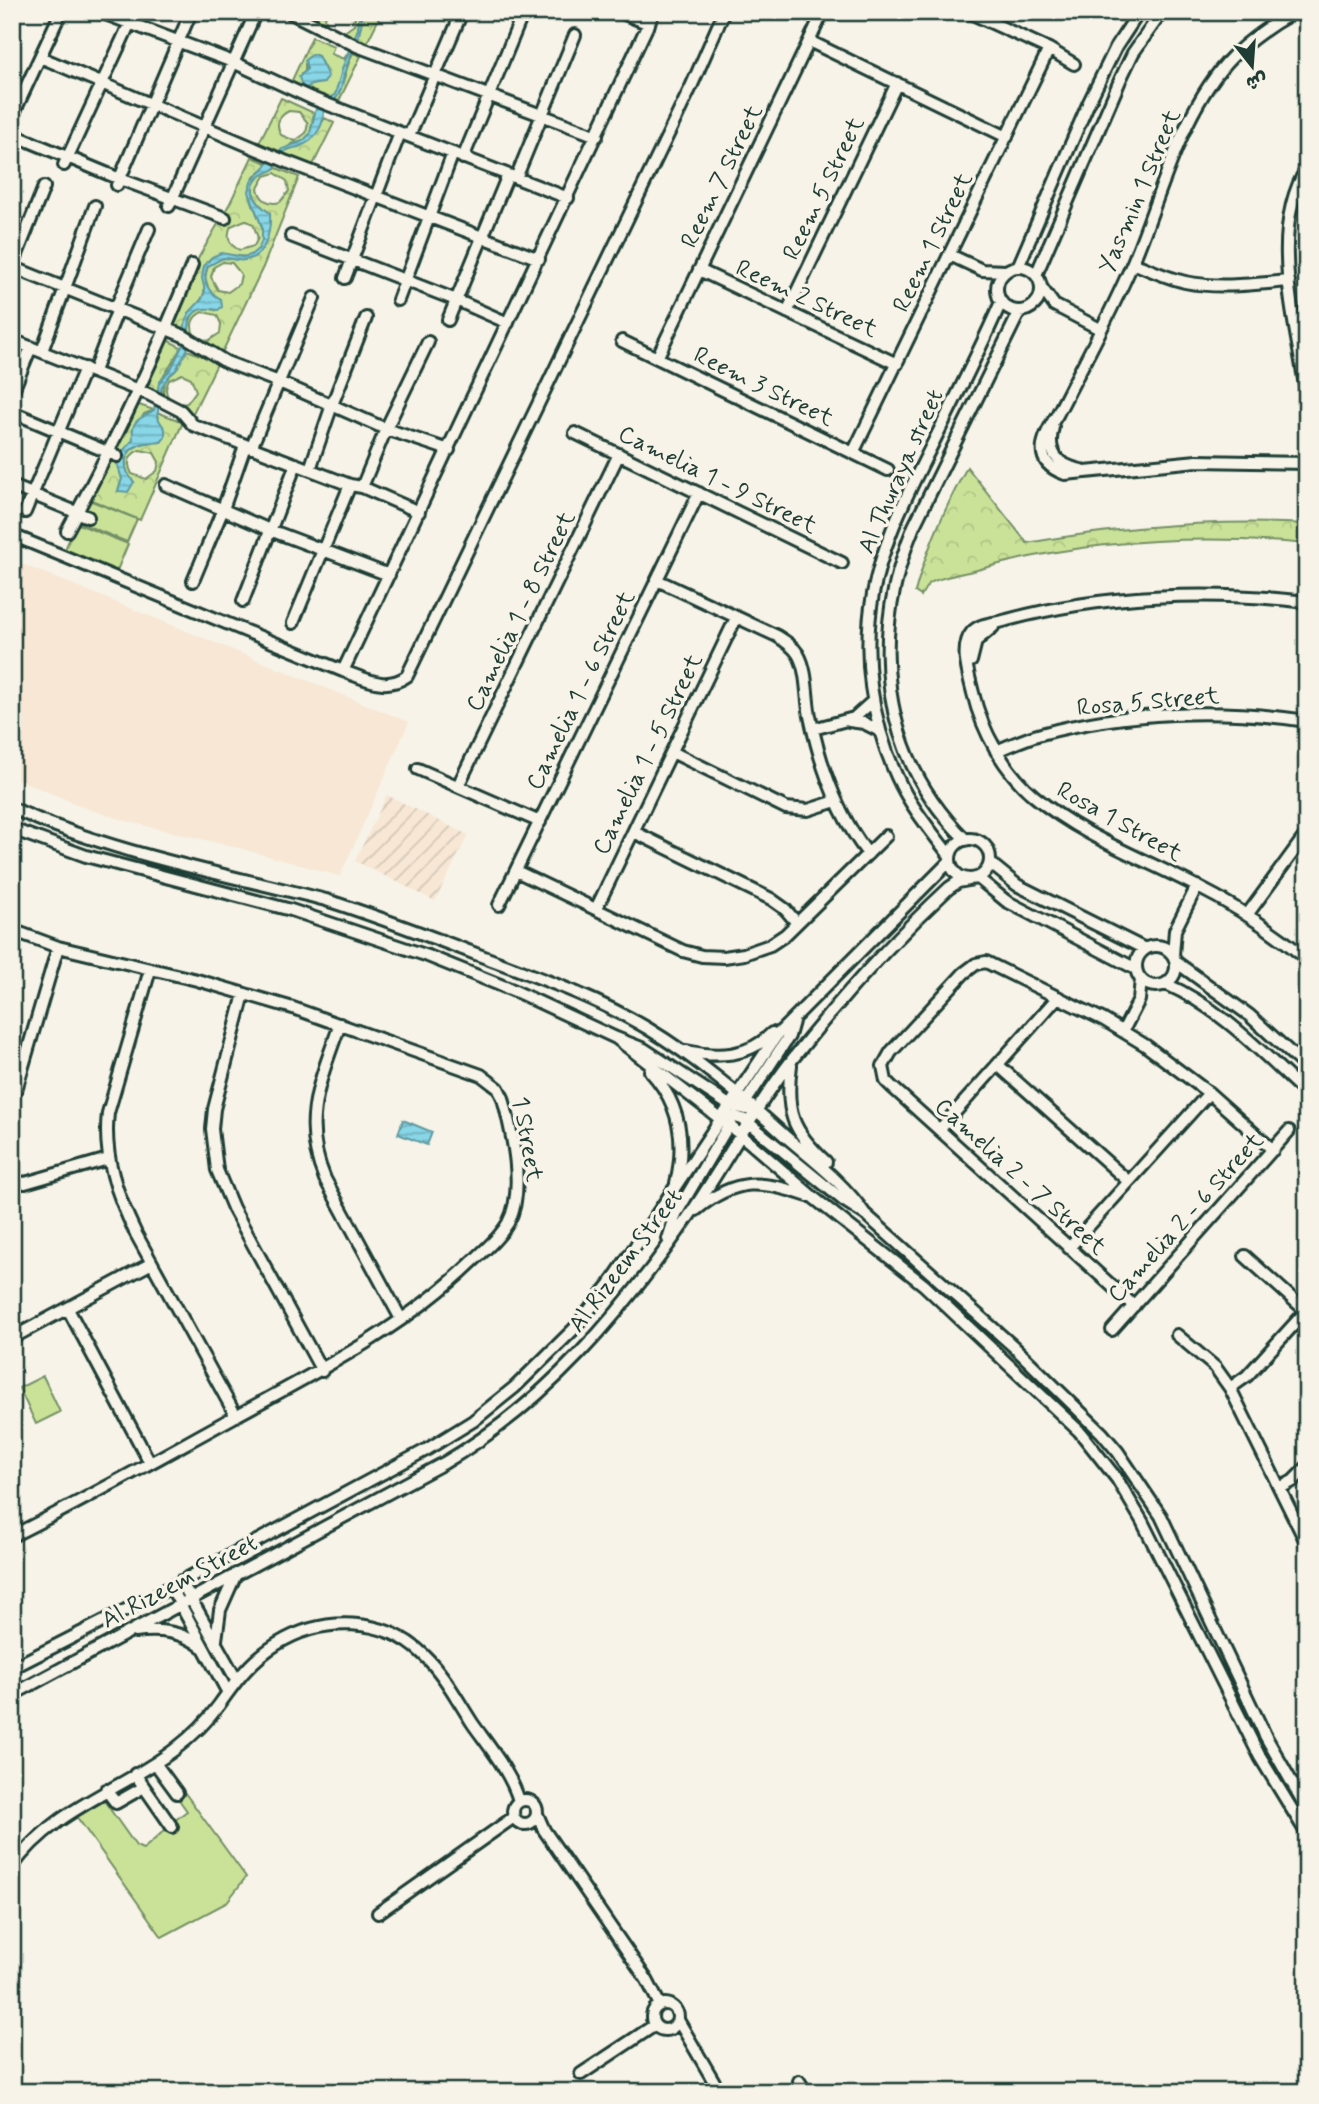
<svg xmlns="http://www.w3.org/2000/svg" width="1319" height="2104" viewBox="0 0 1319 2104" font-family="Mynerve,'Playpen Sans Arabic',sans-serif">
<defs>
<pattern id="industrial-furrows" width="10" height="10" patternUnits="userSpaceOnUse" patternTransform="scale(1.75)"><rect width="10" height="10" fill="#f7e7d4"/><path d="M-1 1l2-2M0 10L10 0M9 11l2-2" fill="none" stroke="#d3c7b7"/></pattern>
<pattern id="park-crowns" width="20" height="18" patternUnits="userSpaceOnUse" patternTransform="scale(1.75)"><rect width="20" height="18" fill="#cae298"/><path d="M2 6a3 3 0 1 1 6 0M12 15a3 3 0 1 1 6 0" fill="none" stroke="#adc384"/></pattern>
<pattern id="water-rules" width="6" height="5" patternUnits="userSpaceOnUse" patternTransform="scale(1.75)"><rect width="6" height="5" fill="#88d6e7"/><path d="M0 2.5h6" fill="none" stroke="#6fafbc"/></pattern>
</defs>
<rect width="100%" height="100%" fill="#f7f3e8"/>
<filter id="ink" filterUnits="userSpaceOnUse"><feTurbulence type="fractalNoise" baseFrequency=".0143" numOctaves="2"/><feDisplacementMap in="SourceGraphic" scale="14" xChannelSelector="R" yChannelSelector="G"/><feConvolveMatrix kernelMatrix="1 2 1 2 8 2 1 2 1" color-interpolation-filters="sRGB"/></filter>
<g filter="url(#ink)">
<!-- built -->
<path fill="#f7e7d4" d="M12 560 409 722 340 876 235 847 134 823 91 810 12 777Z"/>
<!-- industrial -->
<path fill="url(#industrial-furrows)" d="M387 795 468 835 435 901 355 861Z"/>
<!-- grass -->
<path fill="#cae298" stroke="#749066" stroke-width="2" d="M89 500 137 519 127 542 80 523Z
M76 523 128 544 116 573 64 552Z
M43 1376 60 1412 36 1424 19 1388Z
M177 1782 246 1877 226 1903 162 1937 72 1810 100 1795 136 1846 143 1849C159 1837 170 1823 187 1811L170 1787Z"/>
<!-- park -->
<path fill="url(#park-crowns)" stroke="#749066" stroke-width="2" fill-rule="evenodd" d="M320 12H327L325 18 329 28 343 33 354 25 355 12H360L358 29 352 44 312 29Z
M363 12H382L364 49 357 46Z
M312 37 334 46 331 54 344 59 349 51 335 95 317 104 287 91ZM313 55 318 56 326 72 315 84 310 85 301 73 305 72V64Z
M353 53 361 56 334 111 323 106C346 95 342 74 353 53Z
M281 98 314 113 310 134 303 141 292 144 271 159 254 153ZM289 111 299 112 308 123 306 133 295 141 281 135C275 125 278 116 289 111Z
M325 118 334 123 308 175 277 163 285 151 310 140Z
M252 157 269 164C263 170 257 172 253 179 240 200 272 223 260 247 249 268 226 246 211 258 198 269 206 280 204 293 202 303 193 307 188 315 184 323 184 332 184 342L168 334 199 257 230 203ZM245 220 253 224 258 238 254 246 240 250C229 246 226 236 231 226Z
M274 167 299 177 263 267 220 357 188 344C188 326 189 300 215 310L205 277 208 266 223 257C229 258 234 260 239 259 268 256 267 237 270 213 258 205 244 189 260 176 265 173 270 171 274 167ZM275 173 287 181 289 191 280 202C269 205 260 200 258 188L265 176ZM223 262 232 263 241 274 239 284 228 292 218 290 211 277 214 267ZM203 312 217 315 221 324 220 333 208 341 195 336C189 326 192 316 203 312Z
M167 340 181 347C174 364 160 376 157 393H141Z
M187 350 218 362 191 417 161 404 165 380 176 370ZM182 374 191 378 196 391 187 403C171 406 161 394 169 380Z
M136 404 154 410 144 414 133 435V440L123 452 112 450Z
M157 412 183 422 140 520 89 499 108 459 117 463 122 479 118 491 134 482C123 471 121 452 139 445 146 442 154 443 161 442L165 437C163 428 157 420 157 412ZM140 450 154 453 159 462 157 471 146 479 132 474C126 463 129 454 140 450Z
M967 467 1027 543C1119 527 1213 519 1307 524V544C1195 534 1085 539 977 570 965 573 940 577 930 583 927 585 923 592 921 596L915 592C927 547 945 508 967 467Z"/>
<!-- water -->
<path fill="url(#water-rules)" stroke="#5e999f" stroke-width="2" d="M360 12H363C361 38 352 48 345 71 342 80 343 90 337 97 334 102 328 104 323 106 326 122 317 139 301 146 296 148 290 148 285 151 279 156 278 165 273 170 268 173 263 173 258 178 245 191 258 205 270 213 271 231 266 257 245 260 237 262 231 258 223 258L208 266C201 281 208 292 221 299L222 307 218 310C205 308 198 307 190 318L187 350 176 370 170 375 162 386 157 417 165 429V437L161 442C154 443 146 442 139 445 121 452 123 471 134 482L128 492 118 491 122 479 117 463 108 459 112 450 123 451 133 440C131 418 138 421 154 410L159 383 172 367 184 342 185 324 189 313 202 299 205 291 202 278 204 266 212 257 221 253 243 257 251 255 259 248 262 240V227L249 192 251 182 280 150 303 141 310 134 317 104 335 95 343 66 358 29Z
M313 54 318 56 328 76 324 83 310 85 307 88 302 86 299 77 307 69 305 60Z
M403 1120 432 1132 427 1145 398 1134Z"/>
<g fill="none" stroke-linecap="round" stroke-linejoin="round">
<!-- minor casing -->
<g stroke="#1f3d34" stroke-width="16">
<path id="minor" d="M100 12 233 62 311 98 568 198
M289 12 357 46 597 136
M620 12 649 24
M968 12 1049 49 1074 64
M1294 12C1272 24 1251 39 1233 56 1182 107 1161 196 1133 262 1111 314 1083 364 1057 415 1042 438 1031 462 1065 474L1197 461 1307 463
M809 41 1007 137
M40 57 287 162 539 259
M12 117 61 12
M12 134 120 179 225 218
M409 136 462 12
M463 158 523 13
M64 165 135 12
M1307 168C1266 234 1299 330 1307 401
M516 178 575 35
M117 185 191 12
M169 206 256 12
M291 236 456 300 508 323
M950 255 982 270 1006 271
M1133 263C1150 270 1167 278 1185 282 1219 289 1255 284 1289 281
M12 267 184 336 226 362 279 382 386 429 449 450
M12 267 44 187
M1018 267 1089 102 1116 47 1139 12
M997 289a22 22 0 1 1 44 0a22 22 0 1 1-44 0Z
M699 270 897 364
M1036 275 1121 78 1133 53 1162 12
M345 278 400 133
M1041 287 1054 305 1100 329
M398 300 453 153
M116 308 149 229
M787 312 897 83
M448 320 508 175
M12 340 148 394 181 411 193 425 350 485 362 487 419 512
M622 341 888 470
M42 351 95 206
M657 358 823 12
M94 371 118 309
M12 393 31 347
M12 412 117 456
M1053 427C1046 452 1057 465 1081 470
M575 433 842 563
M251 448 314 298
M853 453 1049 49
M310 469 332 405 366 318
M166 485 270 530 389 575
M12 486 88 517
M362 487 386 429 428 342
M25 512 85 368
M67 531C114 444 156 356 192 265
M12 535 343 671C366 679 386 691 407 676L691 87 724 12
M657 580 777 636C785 641 793 646 798 654 808 671 806 697 810 716 820 765 837 814 868 854
M193 581 223 509 245 446
M243 601 296 464
M1307 602C1208 590 1103 594 1007 620 995 624 982 622 972 632 959 647 969 676 973 693 982 731 1004 771 1034 796 1081 836 1142 858 1196 886 1236 906 1273 931 1307 959
M293 623 350 485
M971 661 976 641 993 627
M343 671 654 12
M849 721 864 723 880 731
M813 729 854 718 873 701
M996 751C1011 745 1026 738 1041 734 1126 711 1220 708 1307 721
M672 752 786 808 808 810 836 801
M418 769 540 822
M458 786 619 454
M12 808C111 853 221 873 326 900 377 916 426 935 476 954 534 976 593 996 647 1028 697 1058 742 1097 785 1136 813 1160 844 1183 865 1214
M12 829 86 856 291 910 428 956 515 991 616 1038 644 1049 729 1105 756 1111
M634 832 771 899 785 909 797 923
M950 859a20 20 0 1 1 40 0a20 20 0 1 1-40 0Z
M966 840C879 755 869 635 914 526L1020 311
M950 856C931 831 910 806 897 777 871 720 862 655 873 594 881 549 902 505 922 465 949 411 977 357 1001 302
M990 863 1017 885 1145 949
M516 871 683 951 702 956 724 957 744 954 770 945 785 935 886 836
M978 878 1006 901 1136 969
M499 905 699 493
M596 909 736 618
M1247 915 1307 833
M12 930 58 947 197 980 293 1008 481 1075 498 1088 503 1098C512 1133 526 1190 508 1223 499 1238 485 1250 472 1262 403 1329 316 1372 232 1418 159 1458 87 1499 12 1536
M1136 966a20 20 0 1 1 40 0a20 20 0 1 1-40 0Z
M1173 955 1175 930 1197 886
M1176 962 1249 1015 1307 1068
M150 970 108 1113C103 1157 117 1195 136 1234L236 1416
M1166 984C1221 1008 1263 1054 1307 1094
M244 994 214 1109 212 1129 217 1170 233 1208 322 1371
M340 1024C321 1079 300 1121 325 1179L401 1319
M1123 1031 1139 1000 1141 979
M616 1038 741 1135 814 1198 924 1285 1079 1431 1117 1479 1142 1521 1260 1757 1307 1834
M686 1051C718 1058 749 1057 772 1033
M791 1065C785 1112 792 1131 826 1162
M998 1065 1128 1181
M650 1071C680 1103 686 1142 676 1183
M12 1095 16 1090 58 947
M743 1106 789 1036 794 1018
M720 1119 733 1116 745 1120 843 1200 865 1214 1013 1346 1102 1433 1118 1452 1161 1516 1266 1737 1307 1809
M940 1129 1058 997
M12 1181 25 1183 108 1159
M696 1210C736 1177 762 1180 808 1196
M668 1239 676 1214 731 1121
M1069 1248 1209 1093
M1245 1256 1306 1311
M1134 1306 892 1087 886 1081 883 1066 891 1052 964 973 976 964 986 962 1104 1020 1145 1045 1209 1093 1273 1150
M68 1309 150 1463
M1112 1330 1289 1131
M1177 1335 1215 1367 1230 1388 1307 1544
M12 1338 152 1263
M1230 1388 1247 1376 1307 1310
M1280 1488 1293 1481 1307 1467
M181 1581 236 1679
M171 1587 227 1691
M135 1632C160 1629 182 1631 202 1647
M216 1640 220 1610 236 1574
M12 1668 171 1587 426 1450 473 1421 515 1387 574 1329 610 1284 777 1035 950 861
M12 1695 444 1463C546 1403 622 1313 689 1216 724 1165 753 1110 791 1061 839 1000 892 941 949 888L958 882 969 880
M155 1763 177 1793
M135 1774 172 1827
M106 1790 116 1803 144 1787
M513 1812a12 12 0 1 1 24 0a12 12 0 1 1-24 0Z
M537 1814 544 1830 647 1980 660 2005
M12 1867C53 1809 120 1791 174 1750 191 1737 207 1722 219 1705 236 1681 251 1660 277 1644 322 1616 384 1616 424 1655 444 1674 458 1701 473 1724 490 1748 511 1773 519 1801
M378 1913 514 1817
M652 2017a13 13 0 1 1 26 0a13 13 0 1 1-26 0Z
M678 2020 720 2092
M581 2074 655 2025
M799 2081 806 2092"/>
</g>
<!-- minor -->
<use href="#minor" stroke="#f7f3e8" stroke-width="10"/>
</g>
</g>
<g text-anchor="middle" stroke-width="7" stroke-linejoin="round" paint-order="stroke">
<!-- street labels -->
<g font-size="24" fill="#1f3d34" stroke="#f7f3e8">
<text transform="translate(721 176) rotate(-64)" y="8">Reem 7 Street</text>
<text transform="translate(823 188) rotate(-64)" y="8">Reem 5 Street</text>
<text transform="translate(1139 191) rotate(-67)" y="8">Yasmin 1 Street</text>
<text transform="translate(932 242) rotate(-64)" y="8">Reem 1 Street</text>
<text transform="translate(807 298) rotate(25)" y="8">Reem 2 Street</text>
<text transform="translate(764 386) rotate(26)" y="8">Reem 3 Street</text>
<text transform="translate(900 471) rotate(-66)" y="8">Al Thuraya street</text>
<text transform="translate(718 479) rotate(26)" y="8">Camelia 1 - 9 Street</text>
<text transform="translate(520 611) rotate(-64)" y="8">Camelia 1 - 8 Street</text>
<text transform="translate(580 690) rotate(-64)" y="8">Camelia 1 - 6 Street</text>
<text transform="translate(1148 701) rotate(-5)" y="8">Rosa 5 Street</text>
<text transform="translate(647 754) rotate(-64)" y="8">Camelia 1 - 5 Street</text>
<text transform="translate(1120 821) rotate(29)" y="8">Rosa 1 Street</text>
<text transform="translate(528 1139) rotate(80)" y="8">1 Street</text>
<text transform="translate(1021 1176) rotate(42)" y="8">Camelia 2 - 7 Street</text>
<text transform="translate(1185 1217) rotate(-48)" y="8">Camelia 2 - 6 Street</text>
<text transform="translate(625 1260) rotate(-53)" y="8">Al Rizeem Street</text>
<text transform="translate(179 1581) rotate(-28)" y="8">Al Rizeem Street</text>
</g>
</g>
<!-- margin -->
<rect width="1319" height="2104" fill="none" stroke="#f7f3e8" stroke-width="42"/>
<rect x="21" y="21" width="1277" height="2062" fill="none" stroke="#1f3d34" stroke-width="2.5" filter="url(#ink)"/>
<!-- north arrow -->
<g transform="translate(1252 66) rotate(163)" stroke="#f7f3e8" stroke-width="5" paint-order="stroke">
<path d="M0-5L12 26L0 18L-12 26Z" fill="#1f3d34"/>
<text y="-10" font-size="19" font-weight="bold" text-anchor="middle" fill="#1f3d34">ش</text>
</g>
</svg>
